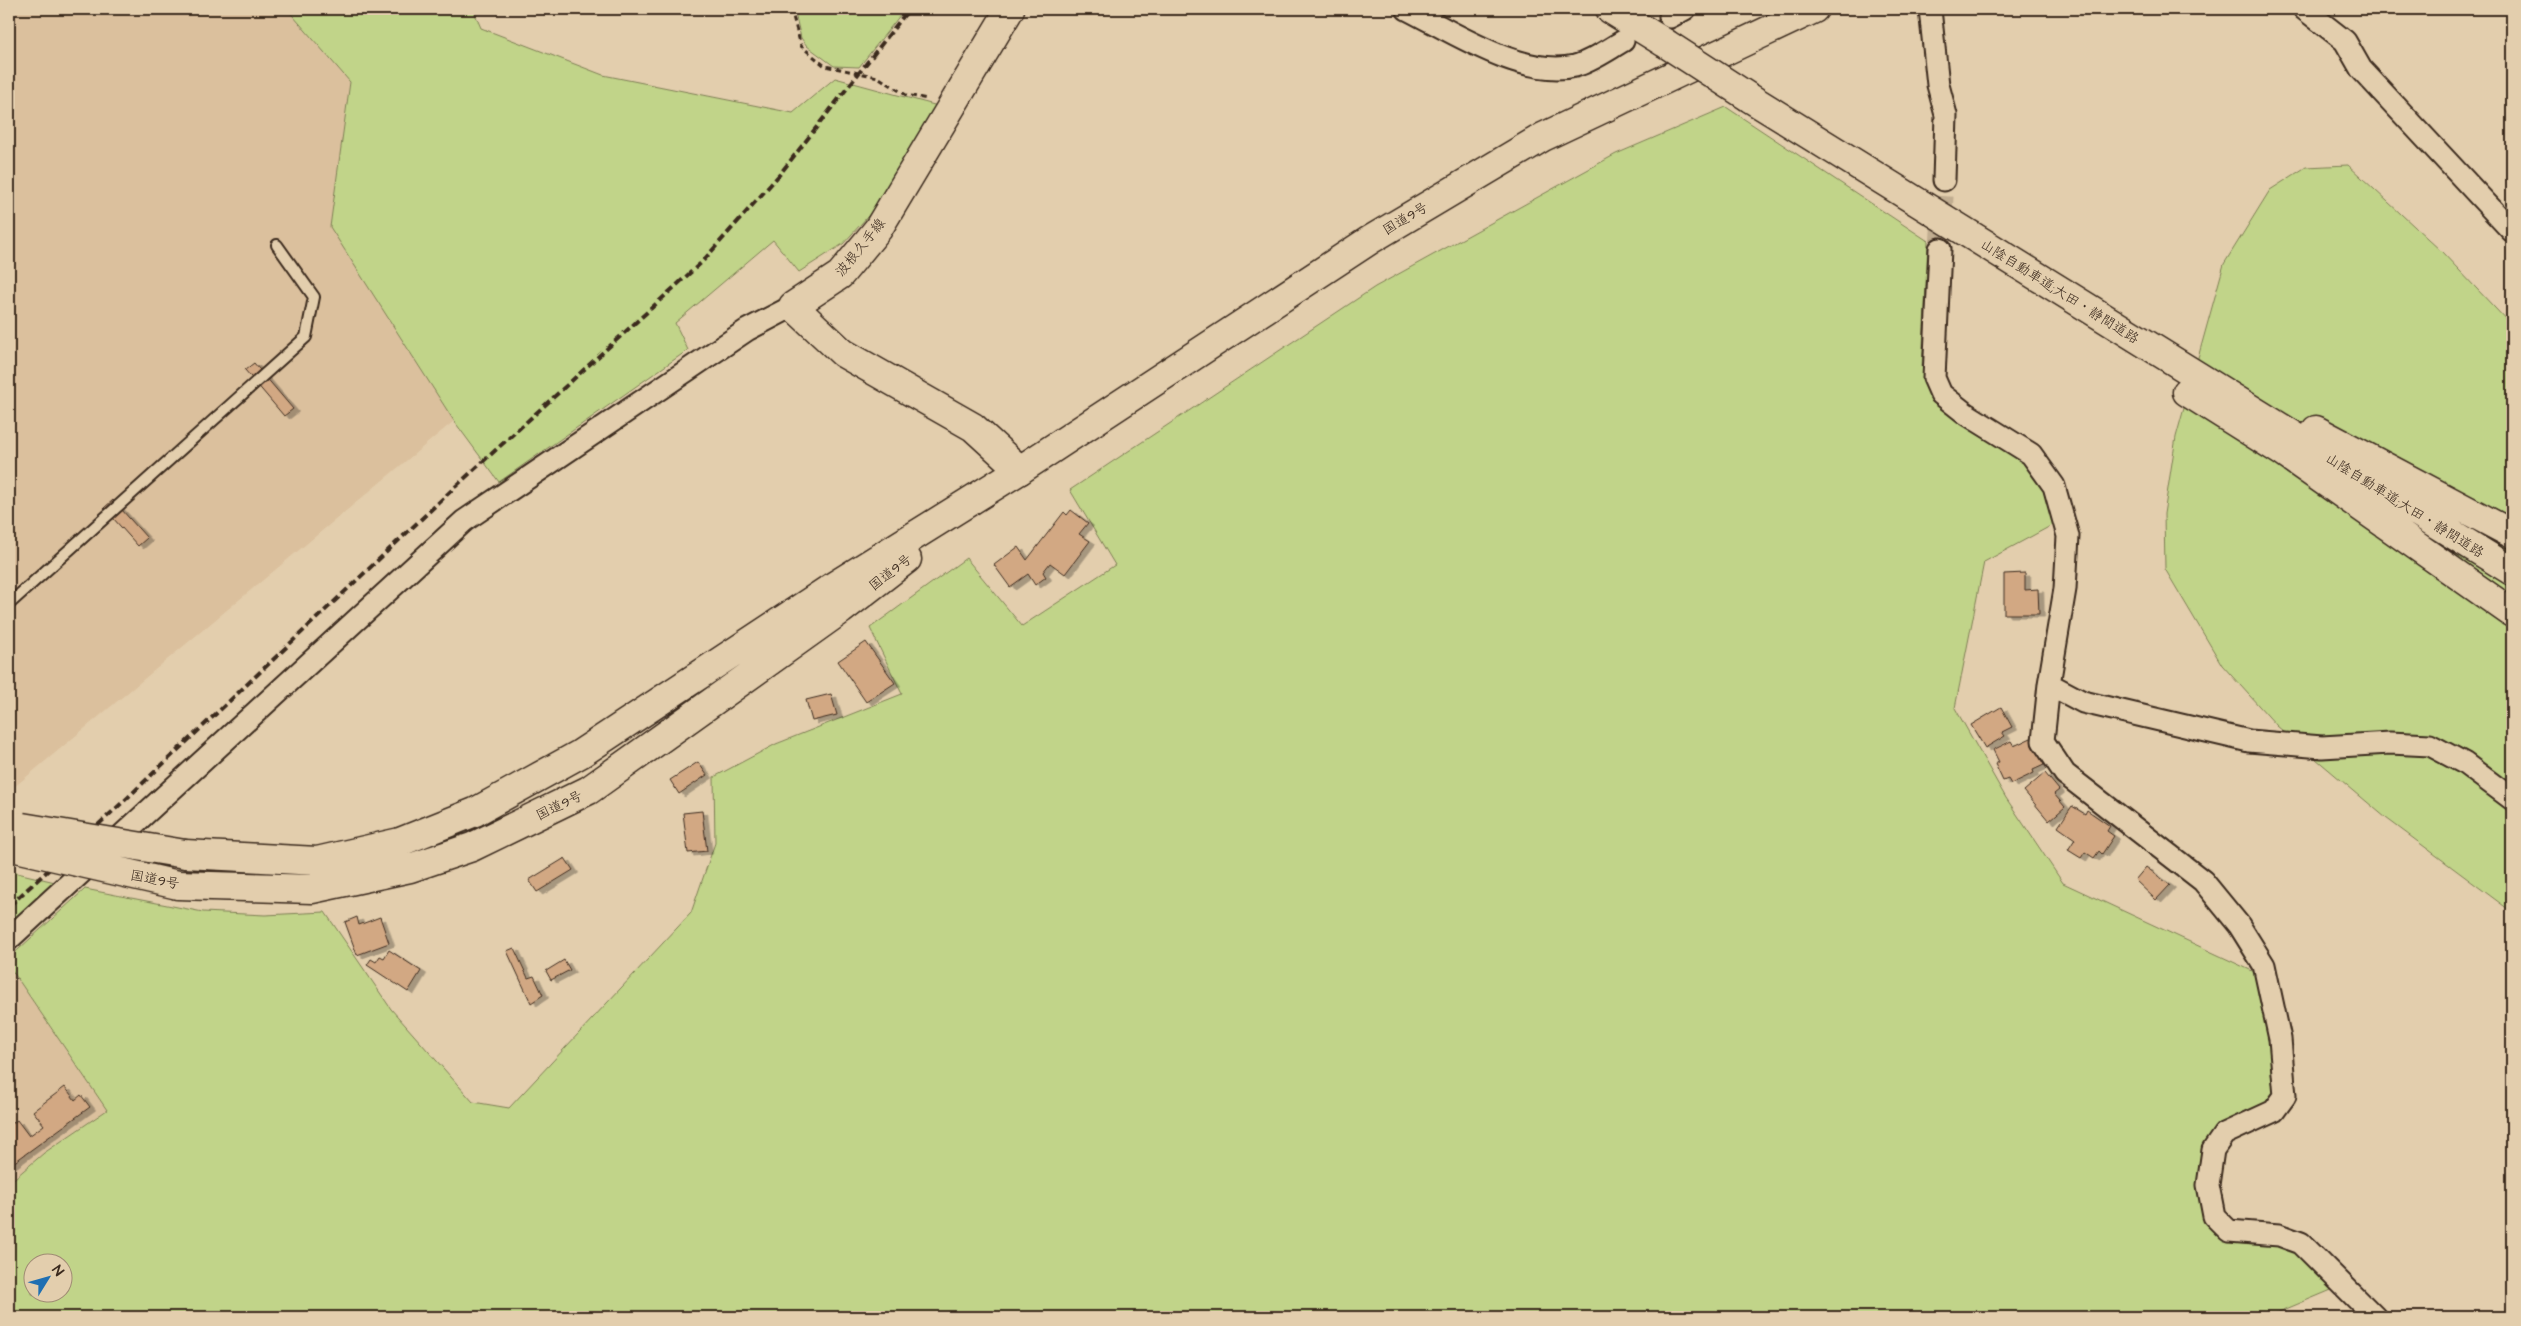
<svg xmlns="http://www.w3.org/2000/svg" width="2521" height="1326" viewBox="0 0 2521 1326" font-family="'Architects Daughter','Klee One',sans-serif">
<defs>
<filter id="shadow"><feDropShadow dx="5.5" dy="3" stdDeviation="0" flood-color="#0004"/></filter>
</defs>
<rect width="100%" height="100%" fill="#e3cead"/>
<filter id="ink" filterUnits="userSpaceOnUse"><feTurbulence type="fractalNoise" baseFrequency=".02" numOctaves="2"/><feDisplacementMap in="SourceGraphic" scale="10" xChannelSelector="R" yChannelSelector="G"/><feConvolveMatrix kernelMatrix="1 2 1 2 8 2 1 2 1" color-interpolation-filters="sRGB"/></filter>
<g filter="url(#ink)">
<!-- built -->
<path fill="#dbc09d" d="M9 9H287L350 82 330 227 454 421 13 788 9 787Z
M9 966 107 1110 44 1153 9 1183Z"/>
<!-- green -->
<path fill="#c1d489" stroke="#7e7f54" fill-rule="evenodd" d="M287 9H473L481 28 603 75 793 113 835 78 938 106 894 187 843 244 799 272 773 240 675 323 688 350 499 482 454 421 330 227 350 82Z
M794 9H905L859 67 834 66 807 46 801 38Z
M1726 107 1928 241 1922 367 1940 401 2044 476 2058 522 1984 562 1955 708 2006 798 2063 883 2261 975 2280 1094 2269 1107 2221 1127 2214 1222 2296 1246 2336 1288 2267 1317H9V1183L44 1153 107 1110 9 966V958L85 889 203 912 265 915 325 912 391 1009 473 1102 509 1108 691 913 715 843 714 777 776 744 902 694 870 628 966 558 1022 626 1115 565 1070 490 1375 287 1616 154ZM32 1264H62V1294H32Z
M2348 165 2441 251 2512 326V912L2386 818 2277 726 2222 665 2165 569 2164 514 2176 437 2224 264 2270 190 2306 167Z
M9 871 55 882 9 923Z"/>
<!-- building -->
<path fill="#d2a883" stroke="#3b2a1e" filter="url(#shadow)" d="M254 363 293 409 284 416 245 370Z
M113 500 147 538 138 546 104 508Z
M1071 510 1088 523 1079 534 1090 541 1065 574 1050 563 1043 572 1046 577 1035 585 1028 574 1010 587 994 565 1018 547 1027 560 1064 512 1067 515Z
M2025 573V590L2038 589 2039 614H2004V574Z
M866 642 895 683 866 702 838 661Z
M831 694 837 715 812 721 806 700Z
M2001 707 2012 727 2002 732 2005 736 1985 748 1971 725Z
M2031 738 2044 765 2033 770 2034 773 2011 784 2008 779 2003 781 1995 764 1999 762 1993 750 2011 741 2014 746Z
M698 762 707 775 679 794 670 780Z
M2045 773 2059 790 2054 794 2065 807 2049 821 2024 791Z
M2072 806 2085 814 2087 810 2110 826 2107 831 2114 836 2102 854 2099 851 2094 858 2085 852 2081 858 2068 850 2075 839 2058 827Z
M702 811 707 851 688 853 683 813Z
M565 858 573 870 537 892 529 880Z
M2146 867 2170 885 2156 900 2135 880Z
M357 917 359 925 380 917 389 943 357 955 345 922Z
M514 948 528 978 534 976 543 995 531 1003 507 951Z
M389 950 421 971 408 992 367 965 371 959 376 962 380 956 384 958Z
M564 960 570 970 551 980 546 971Z
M65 1087 75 1100 81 1095 90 1107 9 1166V1126L17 1120 29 1136 44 1125 33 1111Z"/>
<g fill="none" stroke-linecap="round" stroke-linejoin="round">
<!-- street-tunnel -->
<path stroke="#c1ad90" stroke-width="21" stroke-dasharray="21 11" stroke-linecap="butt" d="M1940 249 1944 180"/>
<!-- lane casing -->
<g stroke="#3b2a1e" stroke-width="14">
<path id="lane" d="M9 604 306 337 314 297 277 245"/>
</g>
<!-- street casing -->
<g stroke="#3b2a1e" stroke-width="25">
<path id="street" d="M1407 9C1453 32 1522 78 1575 66 1591 62 1609 49 1623 41
M1930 9 1938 85 1946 115 1944 180
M2304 9 2345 41 2361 69 2512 231
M1670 17 1685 9
M1940 249 1934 378 1941 394 1965 413 2031 454 2054 486 2068 536 2065 589 2049 684 2043 741 2065 774 2203 881 2239 925 2264 965 2280 1039 2285 1096 2274 1111 2224 1134 2213 1150 2208 1185 2214 1216 2229 1231 2279 1235 2301 1243 2375 1317
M2049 684 2083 702 2249 741 2322 747 2390 743 2430 745 2464 763 2512 799
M9 939 464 521 747 330 793 306"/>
</g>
<!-- secondary casing -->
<g stroke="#3b2a1e" stroke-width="31">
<path id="secondary" d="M1010 9 878 229 840 275 793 306 843 353 973 427 1020 470"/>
</g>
<!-- highway casing -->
<g stroke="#3b2a1e" stroke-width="31">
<path id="highway" d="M1610 9 1665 43
M1750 98 2512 571
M2187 392 2284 453 2512 613
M2316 430 2512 534
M185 854 317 861 400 842 475 812 580 754 834 586 1020 470 1370 240 1543 137 1814 9
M178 885 312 889 410 868 472 847 589 790 841 610 907 559"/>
</g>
<!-- path -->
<path stroke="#3b2a1e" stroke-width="3" stroke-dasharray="5 4" stroke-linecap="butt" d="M791 9 801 46 825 66 878 77 906 95 928 99"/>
<!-- lane -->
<use href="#lane" stroke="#e3cead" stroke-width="10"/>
<!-- street -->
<use href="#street" stroke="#e3cead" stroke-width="21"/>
<!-- secondary -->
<use href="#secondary" stroke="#e3cead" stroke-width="28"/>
<!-- highway -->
<use href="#highway" stroke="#e3cead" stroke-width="28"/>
<!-- rail -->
<path stroke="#3b2a1e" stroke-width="4" stroke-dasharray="8 4" stroke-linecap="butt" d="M9 906 123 802 454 488 702 262 780 174 909 9"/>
<!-- highway-bridge casing -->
<g stroke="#3b2a1e" stroke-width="31" stroke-linecap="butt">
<path id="highway-bridge" d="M1665 43 1750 98
M22 827 185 854
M12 847 178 885"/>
</g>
<!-- highway-bridge -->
<use href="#highway-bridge" stroke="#e3cead" stroke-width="28"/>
</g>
</g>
<g text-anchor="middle" stroke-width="4" stroke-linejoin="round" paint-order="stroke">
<!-- street labels -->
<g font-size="14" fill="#3b2a1e" stroke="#e3cead">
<text transform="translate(1405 218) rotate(-31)" y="5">国道9号</text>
<text transform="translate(860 247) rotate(-51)" y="5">波根久手線</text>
<text transform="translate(2060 291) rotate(32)" y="5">山陰自動車道;大田・静間道路</text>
<text transform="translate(2405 505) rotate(32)" y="5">山陰自動車道;大田・静間道路</text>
<text transform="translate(890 572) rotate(-38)" y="5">国道9号</text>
<text transform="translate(559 805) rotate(-26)" y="5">国道9号</text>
<text transform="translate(155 879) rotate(11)" y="5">国道9号</text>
</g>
</g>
<!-- margin -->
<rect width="2521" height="1326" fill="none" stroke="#e3cead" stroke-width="30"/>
<rect x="15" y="15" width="2491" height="1296" fill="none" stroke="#3b2a1e" stroke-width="2" filter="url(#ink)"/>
<!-- north arrow -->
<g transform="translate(48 1278) rotate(53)"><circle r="24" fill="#e3cead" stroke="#a08c74"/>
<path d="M0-4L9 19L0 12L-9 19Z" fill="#1f6fb2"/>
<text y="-8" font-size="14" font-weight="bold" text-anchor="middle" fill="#3b2a1e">N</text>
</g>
</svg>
